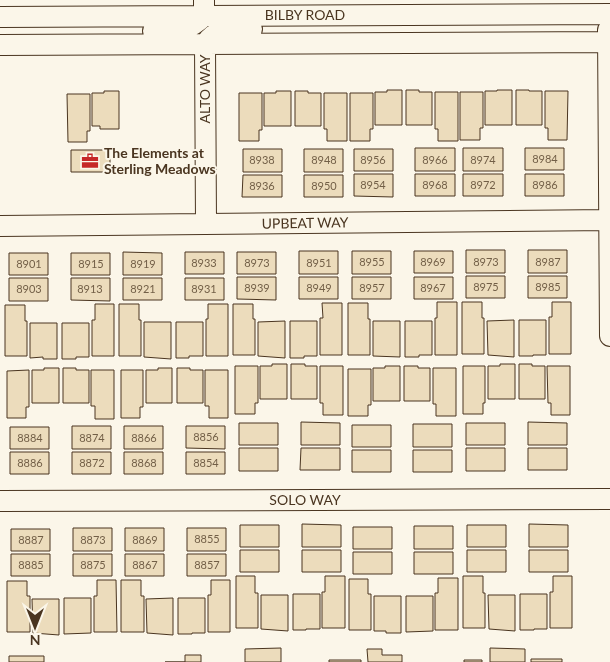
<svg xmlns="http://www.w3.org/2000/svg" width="610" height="662" viewBox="0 0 610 662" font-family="Lato,sans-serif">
<rect width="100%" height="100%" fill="#fbf6e9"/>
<!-- building -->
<path fill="#ecdcbc" stroke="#4a3520" d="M387 90H402V125H375V92H387Z
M406 90H419V92H432V125H406Z
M497 90H512V125H485V91H497Z
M516 90H529V91H542V125H516Z
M104 91H119V129H100V126H92V93H104Z
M276 91H291V126H264V93H276Z
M295 91H308V93H321V126H295Z
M545 91H568L567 140H548V128H545Z
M435 92H458V141H438V129H435Z
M460 92H483V128H480V140H460Z
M239 93H262V130H259V141H239Z
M324 93H347V141H327V129H324Z
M350 93H373V129H370V141H350Z
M67 94H90V131H87V142H68Z
M415 148H455V171H415Z
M463 148H503V171H463Z
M525 148H564V170H525Z
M243 149H282V172H243Z
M304 149H343V172H304Z
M354 149H393V171H354Z
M71 150H110V172H71Z
M354 174H393V197L354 196Z
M415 174H455V196H415Z
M463 174H503V196H463Z
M525 174H564V196H525Z
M243 175H282V197H242Z
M304 175H343V197H304Z
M466 250H505V273H466Z
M528 250H567V273H528Z
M299 251H338V274H299Z
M352 251H391V274H352Z
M414 251H453V273H414Z
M123 252 162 253V275H123Z
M185 252H224V274H185Z
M237 252H276V274H237Z
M9 253H48V275H9Z
M71 253H110V275H71Z
M466 276H505V298H466Z
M528 276H567V298H528Z
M237 277H276V300L237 299Z
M299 277H338V299H299Z
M352 277H391V299H352Z
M414 277H453V299H414Z
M9 278H48V301H9Z
M71 278H110V301L71 300Z
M123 278H162V300H123Z
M185 278H224V300H185Z
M437 302H457V355H435V318H437Z
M462 302H482V318H484V354H462Z
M552 302H571V354H549V317H552Z
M322 303H342V355H320V318H323Z
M348 303H368V319H370V355H348Z
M95 304H114V356H92V320H95Z
M119 304H139V320H141V356H119Z
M208 304H228V356H206V319H208Z
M233 304H253V319H255V355H233Z
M5 305H25V321H27V356H5Z
M514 320V357L488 355 487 321Z
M519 320H546V355H533V356H519Z
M285 321V358L258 356V322Z
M290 321H317V356H304V358H290Z
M373 321H400V357L373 356Z
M405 321H432V355H419V357H405Z
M144 322H171V359L144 357Z
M176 322H203V356H189V358H176Z
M30 323H57V359H43V357L30 358Z
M62 323H89V357H76V359H62Z
M272 364H287V399H260V366H272Z
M291 364H305V366H317V399H291Z
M500 364H515V399H488V366H500Z
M519 364H532V366H545V399H519Z
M235 366H258V403H255V414H235Z
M320 366H343V415H323V403H320Z
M385 366H400V401H373V368H385Z
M404 366H418V368H430V401H404Z
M463 366H485V403H483V414H463Z
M547 366H570V415H551V403H548Z
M44 368H59V403H32V370H44Z
M63 368H76V370H89V403H63Z
M158 368H172V403H146V370H158Z
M177 368H190V370H203V403H177Z
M433 368H456V416H436V404H433Z
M348 369H371V405H368V416H348Z
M29 370V407H26V418H7V371Z
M91 370H114V419H95V406H91Z
M121 370H143V407H140V418H121Z
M205 370H228V418H209V406H205Z
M301 422 340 423V445H301Z
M528 422 567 423V445H528Z
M239 423H278V445H239Z
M466 423H505V445H466Z
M413 424H452V447H413Z
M352 425H391V447H352Z
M72 426H111V449H72Z
M124 426H163V449H124Z
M186 426H225V449L186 448Z
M10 427H49V449H10Z
M239 448H278V471H239Z
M301 448H340V470H300Z
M466 448H505V471H466Z
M528 448H567V470H528Z
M352 450H391V472H352Z
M413 450H452V472H413Z
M10 452H49V474H10Z
M72 452H111V474H72Z
M124 452H163V474H124Z
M186 452H225V474H186Z
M302 524 341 525V547H302Z
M529 524 568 525V547H529Z
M240 525H279V547H240Z
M467 525H506V547H467Z
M414 526H453V549H414Z
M353 527H392V549H353Z
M73 528H112V551H73Z
M125 528H164V551H125Z
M187 528H226V551H187Z
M11 529H50V551H11Z
M240 550H279V572H240Z
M302 550H341V572H302Z
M467 550H506V572H467Z
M529 550H568V572H529Z
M353 552H392V574H353Z
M414 552H453V574H414Z
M11 554H50V576H11Z
M73 554H112V576H73Z
M125 554H164V576H125Z
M187 554H226V576H187Z
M236 576H255V593H258V628H236Z
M325 576H345V628H322V592H325Z
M463 576H483V593H485V628H463Z
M553 576H572V628H550V592H553Z
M438 578H458V630H435V593H438Z
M349 579H368V594H371V630H349Z
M97 580H116L117 632H94V596H97Z
M121 580H141V596H144V632H121Z
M211 580H230V632H208V595H211Z
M7 581H27V596H30V632H7Z
M293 594H320V629H306V630H293Z
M520 594H547V629H534V630H520Z
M261 595H288V631L261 629Z
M488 595H515V631L489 629Z
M374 596H401V633H386V631H374Z
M406 596H433V631L406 632Z
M64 598H91V633L64 634Z
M173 598V635L147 633 146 599Z
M178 598H205V633H192V634H178Z
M32 599H59V635L33 633Z
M281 648V662H245V649Z
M490 648 525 649V662H490Z
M367 649H382V655H402V662H368Z
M185 655H201V662H165H185Z
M9 656H44V662H9Z
M531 659H562V662H531Z
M329 660H361V662H329Z
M464 660H482V662H464Z"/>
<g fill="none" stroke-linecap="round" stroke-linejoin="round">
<!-- minor casing -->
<g stroke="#4a3520" stroke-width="22">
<path id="minor" d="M0 17 610 14
M608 30 610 336
M153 31C174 31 188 33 204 16V0
M0 45 610 42
M206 224 205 44C217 26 233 29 252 29
M0 226 609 220
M0 501 610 499"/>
</g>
<!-- minor -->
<use href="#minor" stroke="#fbf6e9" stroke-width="20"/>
</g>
<!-- icons -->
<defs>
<g id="office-bare" transform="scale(1.35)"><path d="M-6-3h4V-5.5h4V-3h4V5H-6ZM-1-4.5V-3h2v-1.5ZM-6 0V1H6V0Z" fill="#c62828" stroke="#fbf6e9" stroke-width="2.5" paint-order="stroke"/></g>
</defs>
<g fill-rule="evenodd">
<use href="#office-bare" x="90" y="161"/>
</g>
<g text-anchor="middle" stroke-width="4" stroke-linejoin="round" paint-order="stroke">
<!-- number labels -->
<g font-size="11" fill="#725f47">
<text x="545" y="163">8984</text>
<text x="262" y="164">8938</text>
<text x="324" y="164">8948</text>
<text x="373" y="164">8956</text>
<text x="435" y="164">8966</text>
<text x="483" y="164">8974</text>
<text x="373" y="189">8954</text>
<text x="435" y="189">8968</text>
<text x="483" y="189">8972</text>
<text x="545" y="189">8986</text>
<text x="262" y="190">8936</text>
<text x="324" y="190">8950</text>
<text x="372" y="266">8955</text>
<text x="433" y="266">8969</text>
<text x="486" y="266">8973</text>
<text x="548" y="266">8987</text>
<text x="204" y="267">8933</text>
<text x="257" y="267">8973</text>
<text x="319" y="267">8951</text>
<text x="29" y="268">8901</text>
<text x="91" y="268">8915</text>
<text x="143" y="268">8919</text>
<text x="486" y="291">8975</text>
<text x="548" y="291">8985</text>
<text x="257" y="292">8939</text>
<text x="319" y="292">8949</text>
<text x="372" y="292">8957</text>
<text x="433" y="292">8967</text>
<text x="29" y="293">8903</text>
<text x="90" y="293">8913</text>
<text x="143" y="293">8921</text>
<text x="204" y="293">8931</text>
<text x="206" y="441">8856</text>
<text x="30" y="442">8884</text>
<text x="92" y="442">8874</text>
<text x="144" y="442">8866</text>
<text x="30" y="467">8886</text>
<text x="92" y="467">8872</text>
<text x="144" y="467">8868</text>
<text x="206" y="467">8854</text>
<text x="207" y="543">8855</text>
<text x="31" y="544">8887</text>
<text x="93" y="544">8873</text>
<text x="145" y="544">8869</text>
<text x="31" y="569">8885</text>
<text x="93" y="569">8875</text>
<text x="145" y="569">8867</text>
<text x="207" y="569">8857</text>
</g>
<!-- street labels -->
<g font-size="14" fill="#4a3520" stroke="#fbf6e9">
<text x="305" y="20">BILBY ROAD</text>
<text transform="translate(205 89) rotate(-90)" y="5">ALTO WAY</text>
<text transform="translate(305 223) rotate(-1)" y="5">UPBEAT WAY</text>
<text x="305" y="505">SOLO WAY</text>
</g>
<!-- poi labels -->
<g font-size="14" font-weight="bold" fill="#4a3520" stroke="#fbf6e9" text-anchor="start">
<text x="104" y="158">The Elements at<tspan x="104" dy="16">Sterling Meadows</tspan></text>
</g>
</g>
<!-- north arrow -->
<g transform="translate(35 627) rotate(180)" stroke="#fbf6e9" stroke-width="4" paint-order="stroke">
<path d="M0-4L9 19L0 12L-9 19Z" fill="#4a3520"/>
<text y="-8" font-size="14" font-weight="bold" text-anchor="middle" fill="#4a3520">N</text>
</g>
</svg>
